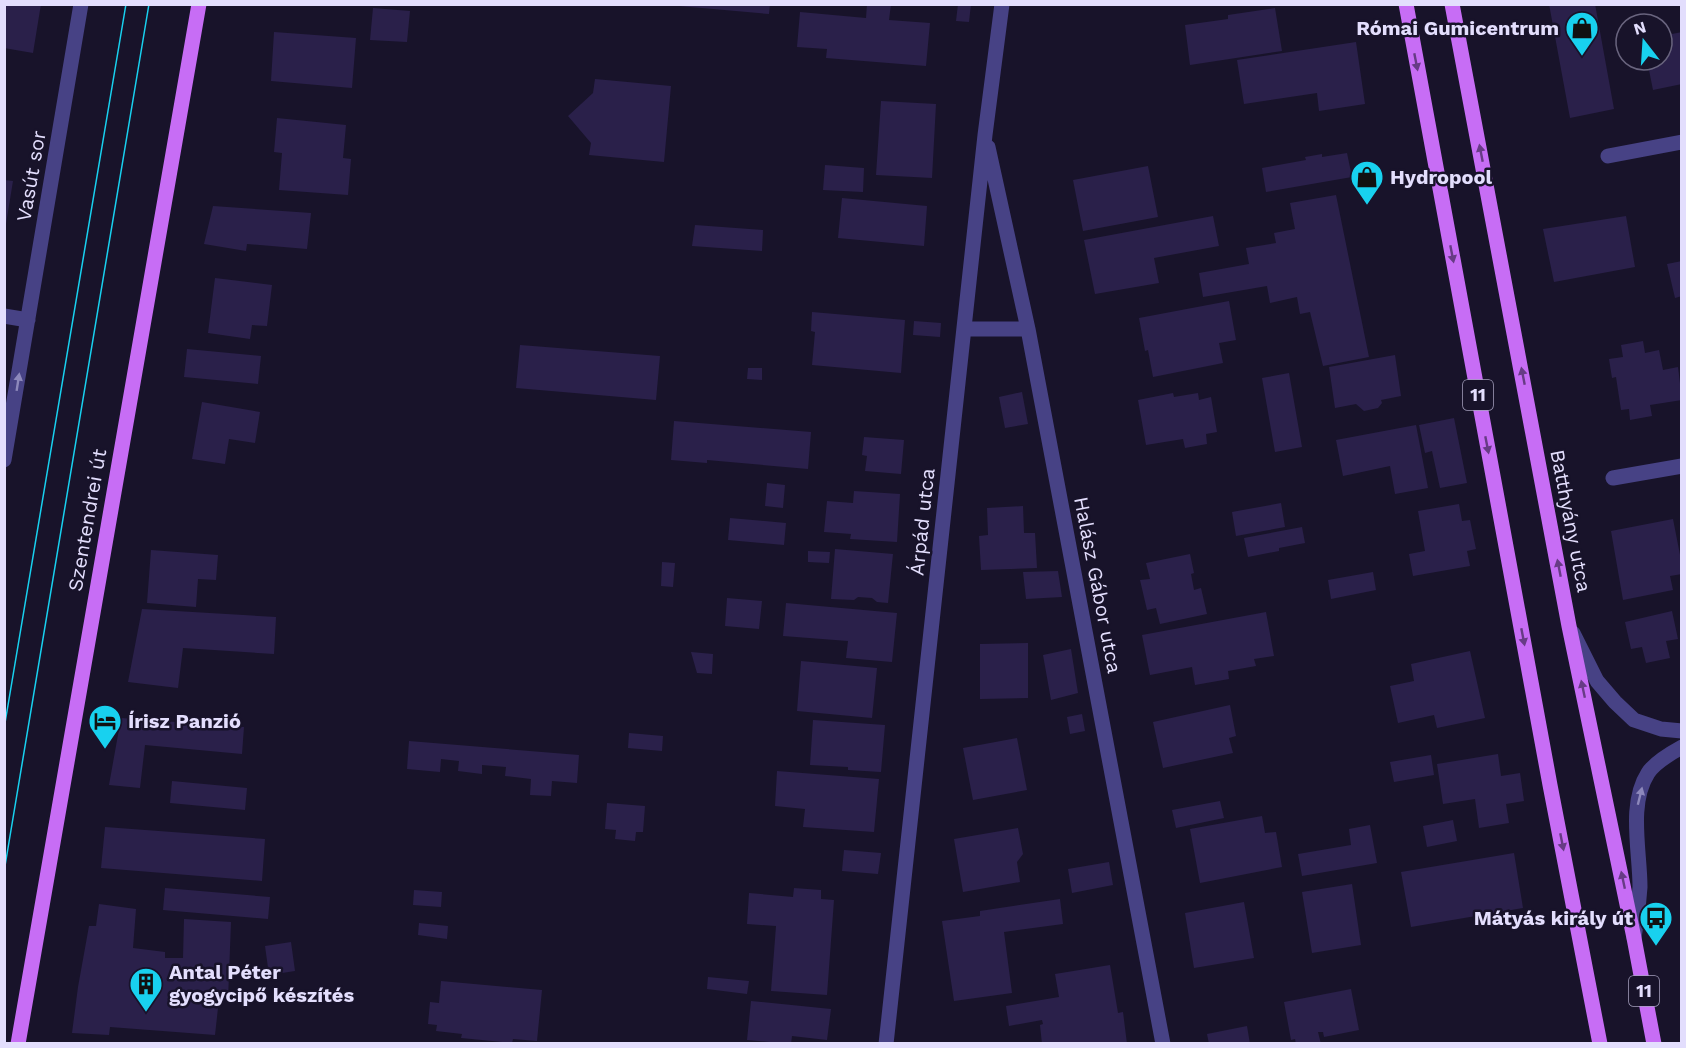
<svg xmlns="http://www.w3.org/2000/svg" width="1686" height="1048" viewBox="0 0 1686 1048" font-family="'Work Sans',sans-serif">
<rect width="100%" height="100%" fill="#18132a"/>
<!-- building -->
<path fill="#2a204a" d="M4 4H41L33 53 4 48Z
M679 4H770L769 14 679 6Z
M867 4H891L889 20 930 23 926 66 826 58 827 49 797 47 800 12 866 18Z
M958 4H971L969 22 956 21Z
M1549 4H1595L1614 109 1570 118Z
M373 8 410 11 407 42 370 40Z
M1275 8 1282 51 1190 65 1185 25 1228 19V15Z
M274 32 356 38 352 88 271 81Z
M1682 32V84L1653 90 1647 60H1662V36Z
M1356 42 1365 104 1319 111 1317 93 1244 104 1237 60Z
M595 79 671 86 664 162 589 155 591 143 568 116 593 93Z
M881 101 936 104 932 178 876 175Z
M277 118 346 125 343 158 351 159 348 195 279 190 282 153 274 152Z
M1347 153 1352 177 1266 192 1262 168 1306 160 1305 157 1322 154V157Z
M825 165 864 168 863 192 823 190Z
M1148 166 1158 217 1083 231 1073 180Z
M4 180 13 181 6 224H4Z
M1336 195 1369 357 1323 366 1310 312 1300 314 1297 297 1270 303 1267 286 1203 297 1199 273 1249 264 1246 248 1276 243 1274 233 1295 229 1290 203Z
M842 198 927 206 924 246 838 238Z
M213 206 311 213 307 249 247 244 246 251 204 244Z
M1213 216 1219 246 1154 258 1159 283 1095 294 1084 240Z
M1626 216 1635 267 1554 282 1543 229Z
M695 225 763 230 762 251 692 246Z
M1682 261V296L1675 298 1667 264Z
M215 278 272 285 267 326 252 325 250 339 208 333Z
M1229 301 1236 340 1219 343 1223 363 1153 377 1148 350 1145 351 1139 318Z
M812 312 905 320 901 373 812 365 815 332 811 331Z
M914 321 941 323 940 337 913 335Z
M1643 341 1645 353 1659 350 1663 370 1678 367 1682 400 1650 405 1652 416 1630 420 1629 409 1621 410 1616 377 1612 378 1609 359 1623 357 1621 345Z
M520 345 660 356 656 400 516 388Z
M187 349 261 356 258 384 184 377Z
M1395 355 1401 396 1381 400 1382 403 1378 408 1364 411 1356 404 1335 408 1329 367Z
M748 368H762V380L747 379Z
M1289 373 1302 447 1275 452 1262 378Z
M1022 392 1028 424 1005 428 999 397Z
M1173 393 1174 397 1198 393 1199 400 1211 397 1217 432 1206 434 1207 444 1185 448 1183 439 1146 445 1138 400Z
M202 402 260 412 255 443 229 439 225 464 192 459Z
M1454 418 1467 483 1440 488 1432 451 1425 453 1419 425Z
M674 421 811 432 808 469 707 460V463L671 460Z
M1416 425 1428 488 1395 494 1390 466 1343 476 1336 440Z
M864 437 904 440 901 474 865 471 867 456 862 455Z
M767 483 785 485 783 508 765 506Z
M854 491 900 494 897 542 850 539 851 534 824 532 827 501 853 503Z
M1281 503 1285 527 1236 536 1232 512Z
M1459 504 1462 521 1470 520 1476 549 1467 551 1470 566 1413 576 1409 554 1425 551 1418 511Z
M1023 506 1024 533H1035L1037 568 981 570 979 536 988 535 987 508Z
M730 518 786 523 784 545 728 540Z
M1673 519 1682 565V574L1670 576 1673 590 1623 600 1611 531Z
M1302 527 1305 543 1279 548V551L1248 557 1244 538Z
M835 549 893 554 888 603 877 602 872 598 858 597 854 600 831 599Z
M151 550 218 555 216 580 198 579 196 607 147 603Z
M808 551 830 552 829 563 808 562Z
M1190 554 1194 573 1191 574 1194 590 1201 588 1207 614 1160 624 1156 608 1147 610 1140 580 1150 579 1146 563Z
M662 562 675 563 673 587 661 586Z
M1058 571 1062 597 1026 599 1023 572Z
M1373 572 1376 590 1331 599 1328 580Z
M727 598 762 601 759 629 725 626Z
M786 603 897 613 892 662 846 658 848 641 783 636Z
M142 609 276 617 274 654 183 648 178 688 128 682Z
M1672 611 1678 639 1666 641 1670 658 1646 663 1642 647 1631 649 1625 622Z
M1266 612 1274 656 1254 659 1256 666 1228 671 1229 679 1195 685 1192 667 1150 675 1142 635Z
M1028 643V698L980 699V644Z
M1071 649 1078 693 1051 700 1043 655Z
M1470 651 1485 718 1437 728 1434 715 1398 723 1390 686 1414 681 1411 664Z
M691 652 713 654 712 674 697 673Z
M801 661 877 668 872 718 797 711Z
M1230 705 1236 736 1229 738 1233 753 1163 768 1153 722Z
M1082 714 1085 731 1070 734 1067 717Z
M121 718 244 727 242 754 145 745 140 788 109 785Z
M813 720 885 725 881 772 848 770V767L810 765Z
M629 733 663 736 662 751 628 748Z
M1017 738 1027 790 973 800 963 748Z
M409 741 579 755 577 783 552 781 551 796 530 795 531 779 505 776 506 767 482 765V774L458 771 459 761 441 759 440 772 407 769Z
M1498 754 1501 776 1520 773 1524 801 1506 804 1509 823 1479 828 1475 799 1443 804 1437 764Z
M1431 755 1434 775 1394 782 1390 762Z
M777 771 879 779 874 832 803 827 805 809 775 806Z
M172 781 247 788 245 810 170 803Z
M1220 801 1224 818 1176 828 1172 810Z
M607 803 645 806 643 832H636L635 841 615 839 616 830 605 829Z
M1262 816 1265 833 1276 832 1282 867 1200 883 1190 829Z
M1453 820 1457 841 1427 847 1423 826Z
M1370 825 1377 863 1302 876 1298 854 1351 845 1349 829Z
M105 827 265 839 262 881 101 868Z
M1018 828 1023 854 1017 862 1020 882 963 892 954 839Z
M844 850 881 853 878 874 842 871Z
M1514 853 1523 908 1411 927 1401 872Z
M1109 862 1113 885 1072 893 1068 869Z
M1352 884 1361 945 1312 953 1302 892Z
M165 888 270 897 268 919 163 910Z
M794 888 821 890V899L834 900 827 995 771 991 776 926 747 924 749 893 793 897Z
M414 890 442 892 441 907 413 905Z
M1060 899 1063 924 1004 932 1012 993 954 1001 942 921 980 916V911Z
M1244 902 1254 958 1194 968 1185 913Z
M99 904 136 909 133 948 165 952V958H183L184 919 231 922 228 1000 219 999 215 1035 110 1027 109 1035 72 1033 78 987 89 926H96Z
M419 923 448 926 447 939 418 935Z
M291 942 295 971 269 975 265 946Z
M1110 965 1118 1013 1123 1012 1127 1044H1042L1040 1025 1043 1024 1042 1020 1009 1026 1006 1006 1059 997 1055 974Z
M708 977 749 981 747 994 707 989Z
M441 981 542 990 537 1041 513 1039 512 1043 461 1038 462 1034 436 1031 437 1025 428 1024 430 1002 439 1003Z
M1351 989 1359 1030 1324 1037 1323 1032H1318L1321 1044H1296L1295 1039 1291 1040 1284 1002Z
M751 1001 831 1009 827 1040 792 1036 791 1044 747 1040Z
M1247 1026 1250 1044H1209L1207 1034Z"/>
<g fill="none" stroke-linecap="round" stroke-linejoin="round">
<!-- minor -->
<path stroke="#474285" stroke-width="15" d="M988 147 1028 329 1163 1044
M1608 156 1682 142
M4 316 28 320
M964 329H1028
M4 460 81 4
M1613 478 1682 466
M1573 633 1597 681 1615 702 1634 720 1661 729 1682 731
M1634 938C1637 921 1639 904 1640 887 1640 851 1628 804 1648 773 1655 762 1671 753 1682 747
M886 1044 985 135 1002 4"/>
<!-- major -->
<path stroke="#c76df5" stroke-width="15" d="M1406 4 1550 785 1600 1044
M1452 4 1569 626 1634 938 1654 1044
M18 1044 199 4"/>
<!-- tram -->
<path stroke="#18d1ef" stroke-width="1.5" d="M4 729 126 4
M4 872 149 4"/>
</g>
<!-- one-way arrows -->
<defs><path id="oneway-solid" d="M-6-.8H1V-3.2L6.5 0L1 3.2V.8H-6Z" transform="scale(1.5)"/></defs>
<g fill="#673b85">
<use href="#oneway-solid" transform="translate(1416 62) rotate(79)"/>
<use href="#oneway-solid" transform="translate(1481 153) rotate(-101)"/>
<use href="#oneway-solid" transform="translate(1452 254) rotate(79)"/>
<use href="#oneway-solid" transform="translate(1523 376) rotate(-101)"/>
<use href="#oneway-solid" transform="translate(1487 445) rotate(79)"/>
<use href="#oneway-solid" transform="translate(1559 568) rotate(-101)"/>
<use href="#oneway-solid" transform="translate(1523 637) rotate(79)"/>
<use href="#oneway-solid" transform="translate(1583 689) rotate(-102)"/>
<use href="#oneway-solid" transform="translate(1562 842) rotate(79)"/>
<use href="#oneway-solid" transform="translate(1623 880) rotate(-102)"/>
</g>
<g fill="#8d88bb">
<use href="#oneway-solid" transform="translate(18 382) rotate(-81)"/>
<use href="#oneway-solid" transform="translate(1640 796) rotate(-76)"/>
</g>
<!-- icons -->
<defs>
<g id="shop-pin" transform="scale(1.725)"><path d="M0 17L-7.5 6A9.5 9.5 0 1 1 7.5 6Z" fill="#18d1ef" stroke="#18132a"/><path d="M-5-2.5h2.3a2.7 3.5 0 0 1 5.4 0H5L5.5 6h-11ZM-1.5-2.5h3a1.5 2.3 0 0 0-3 0Z" fill="#111"/></g>
<g id="hotel-pin" transform="scale(1.725)"><path d="M0 17L-7.5 6A9.5 9.5 0 1 1 7.5 6Z" fill="#18d1ef" stroke="#18132a"/><path d="M-6-4.5h1.5V1H6V5H4.5V3h-9V5H-6ZM-4 0a1.8 1.8 0 1 1 3.6 0ZM.5 0V-2.5h3Q6-2.5 6 0Z" fill="#111"/></g>
<g id="bus-pin" transform="scale(1.725)"><path d="M0 17L-7.5 6A9.5 9.5 0 1 1 7.5 6Z" fill="#18d1ef" stroke="#18132a"/><path d="M-5-6H5V4H4V6H2V4H-2V6H-4V4H-5ZM-3.5-4V0h7V-4ZM-3.5 1.2v1.5H-2V1.2ZM2 1.2v1.5H3.5V1.2Z" fill="#111"/></g>
<g id="building-pin" transform="scale(1.725)"><path d="M0 17L-7.5 6A9.5 9.5 0 1 1 7.5 6Z" fill="#18d1ef" stroke="#18132a"/><path d="M-4-6H4V6H1V3H-1V6H-4ZM-2.5-4.3h1.7v1.8h-1.7ZM.8-4.3h1.7v1.8H.8ZM-2.5-1h1.7V.8h-1.7ZM.8-1h1.7V.8H.8Z" fill="#111"/></g>
</defs>
<g fill-rule="evenodd">
<use href="#shop-pin" x="1582" y="28"/>
<use href="#shop-pin" x="1367" y="177"/>
<use href="#hotel-pin" x="105" y="721"/>
<use href="#bus-pin" x="1656" y="918"/>
<use href="#building-pin" x="146" y="984"/>
</g>
<g text-anchor="middle" stroke-width="5" stroke-linejoin="round" paint-order="stroke">
<!-- shield labels -->
<g fill="#18132a" stroke="#a6a1be" stroke-width="1.5">
<rect x="1463" y="380" width="30" height="30" rx="4.5"/>
<rect x="1629" y="976" width="30" height="30" rx="4.5"/>
</g>
<g font-size="18" font-weight="bold" fill="#e3defd">
<text x="1478" y="401">11</text>
<text x="1644" y="997">11</text>
</g>
<!-- poi labels -->
<g font-size="20" font-weight="bold" fill="#e3defd" stroke="#18132a" text-anchor="start">
<text x="1559" y="35" text-anchor="end">Római Gumicentrum</text>
<text x="1390" y="184">Hydropool</text>
<text x="128" y="728">Írisz Panzió</text>
<text x="1633" y="925" text-anchor="end">Mátyás király út</text>
<text x="169" y="979">Antal Péter<tspan x="169" dy="23">gyogycipő készítés</tspan></text>
</g>
<!-- street labels -->
<g font-size="20" fill="#e3defd" stroke="#18132a">
<text transform="translate(31 176) rotate(-80)" y="7">Vasút sor</text>
<text transform="translate(87 520) rotate(-80)" y="7">Szentendrei út</text>
<text transform="translate(1571 521) rotate(79)" y="7">Batthyány utca</text>
<text transform="translate(922 522) rotate(-84)" y="7">Árpád utca</text>
<text transform="translate(1098 585) rotate(79)" y="7">Halász Gábor utca</text>
</g>
</g>
<!-- border -->
<rect width="1686" height="1048" fill="none" stroke="#e3defd" stroke-width="12"/>
<!-- north arrow -->
<g transform="translate(1644 42) rotate(343)"><circle r="28" fill="#18132a" stroke="#69647e" stroke-width="1.5"/>
<path d="M0-4.5L10 22L0 15L-10 22Z" fill="#18d1ef"/>
<text y="-9" font-size="16" font-weight="bold" text-anchor="middle" fill="#e3defd">N</text>
</g>
</svg>
